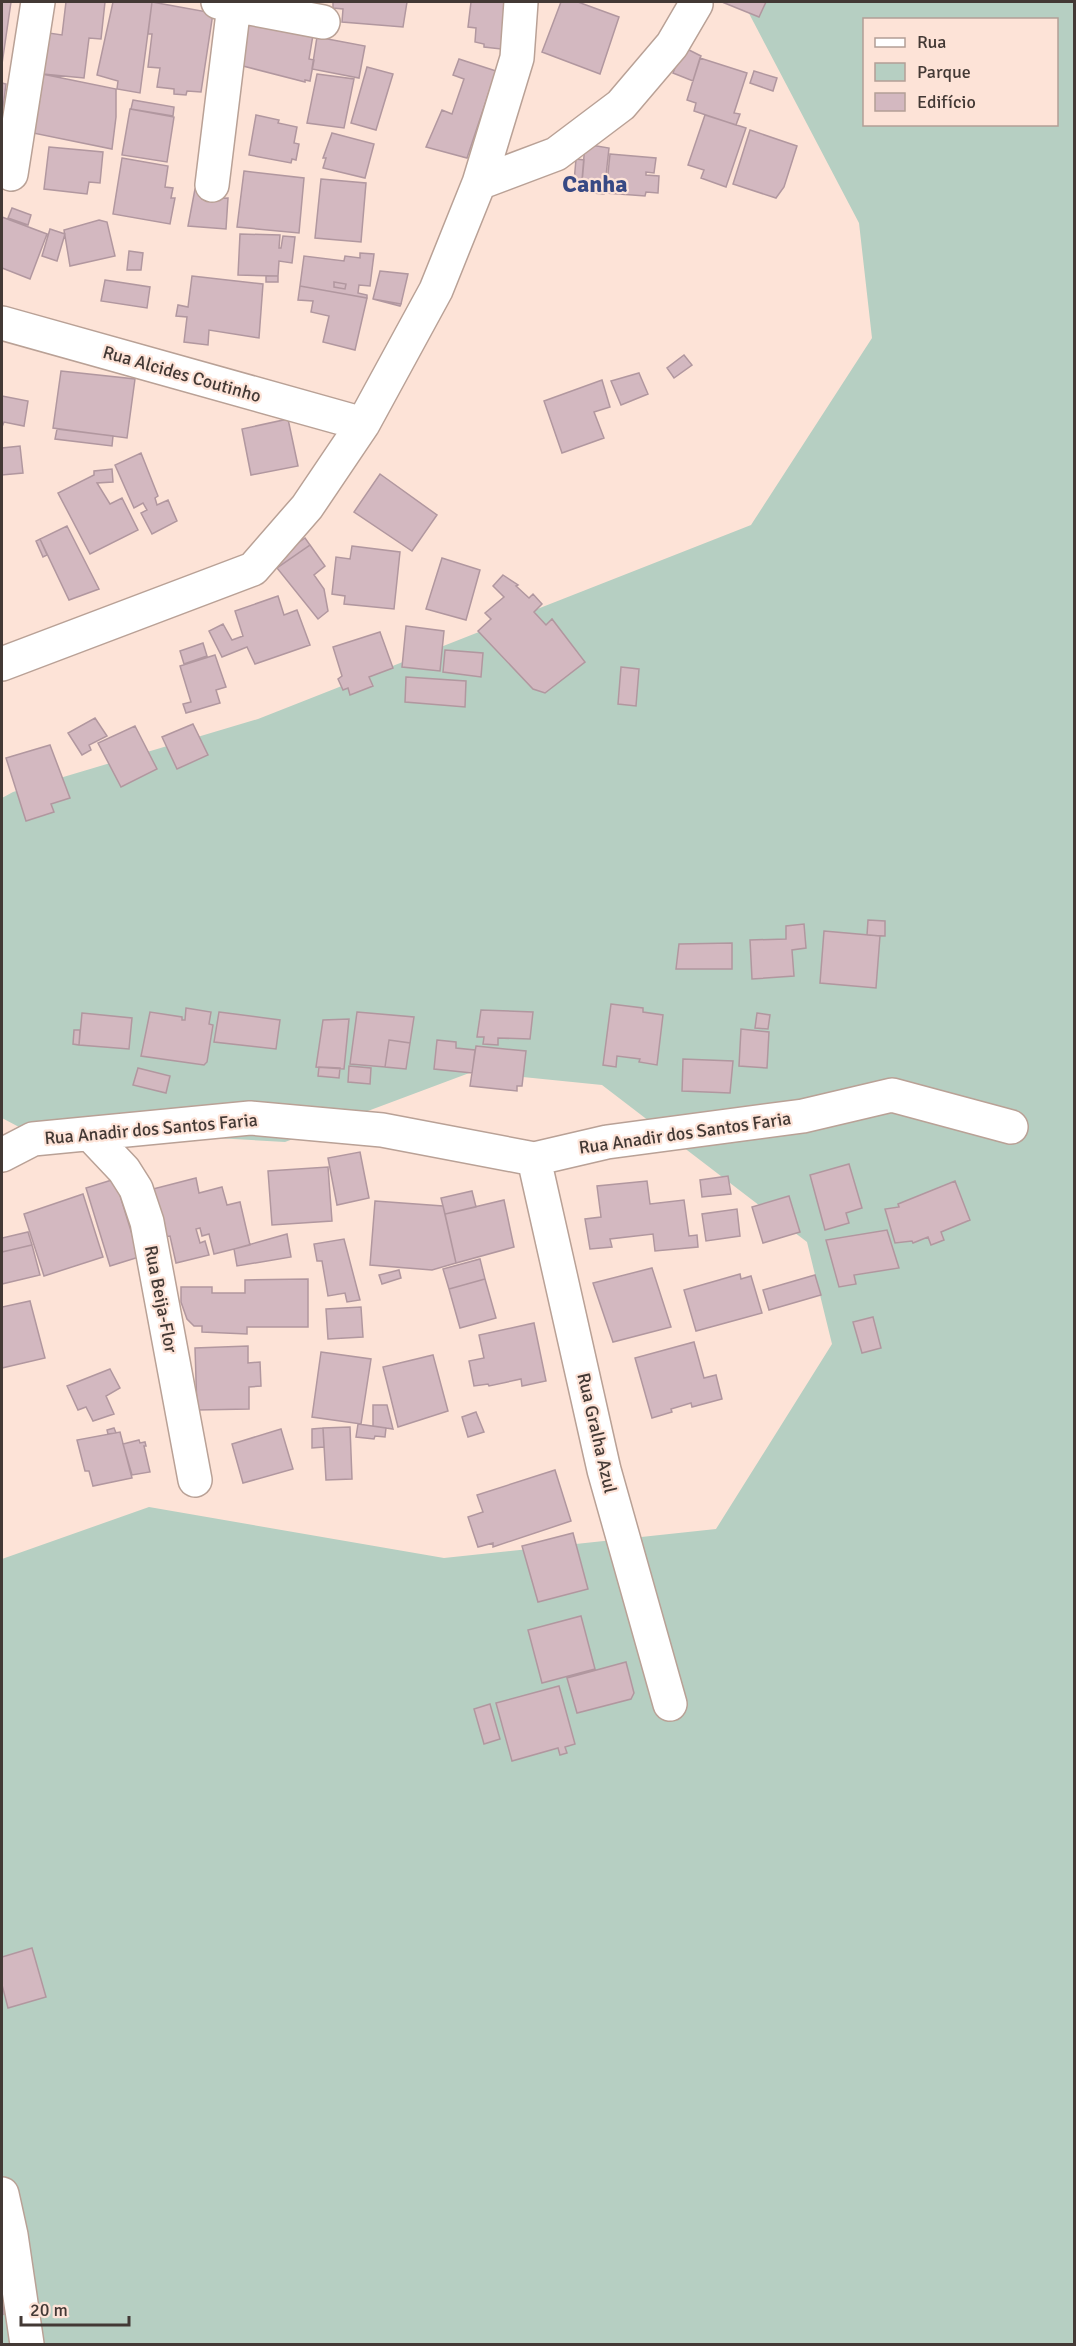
<svg xmlns="http://www.w3.org/2000/svg" width="1076" height="2346" viewBox="0 0 1076 2346" font-family="Signika,sans-serif">
<rect width="100%" height="100%" fill="#fde3d7"/>
<!-- green -->
<path fill="#b6cfc2" fill-rule="evenodd" d="M743 2H1074V2344H2V1559L149 1507 444 1558 716 1529 832 1344 807 1242 602 1085 472 1072 285 1142 19 1127 2 1118V798L13 792 258 719 751 525 872 338 859 223ZM864 20H1056V124H864Z"/>
<!-- building -->
<path fill="#d3b8c0" stroke="#b1979f" stroke-width="1.5" d="M2 2H11L2 64Z
M66 2H105L101 39 89 38 84 78 43 74 49 33 62 35Z
M113 2H152L140 93 117 89 118 81 97 75Z
M152 2 213 13 201 92 187 91 186 95 174 94V89L157 87 160 68 148 67 152 34H148Z
M333 2H407L403 27 342 22 343 9 333 8Z
M471 2H506L501 49 484 47V44L475 42 476 28 468 27Z
M561 2H578L619 17 600 74 542 52Z
M722 2H766L759 17Z
M249 20 313 35 309 59 314 60 310 81 305 80V82L239 65Z
M317 37 365 46 359 78 312 69Z
M683 47 701 56 693 81 673 73Z
M700 58 747 73 734 113 740 114 736 125 694 111 696 103 687 100Z
M459 59 496 71 467 158 426 147 442 110 452 114 464 79 453 75Z
M367 67 393 74 376 130 351 123Z
M754 71 777 78 773 91 750 83Z
M42 74 116 89V117L112 149 33 133Z
M317 74 354 79 344 128 307 123Z
M2 83 6 84 2 115Z
M133 100 174 107 173 116 131 109Z
M130 109 174 117 167 162 122 155Z
M256 115 279 120 278 123 297 127 294 143 299 144 296 160 292 159 291 163 249 155Z
M705 115 746 128 726 187 701 178 704 170 688 165Z
M750 130 797 146 784 187 776 198 733 184Z
M332 133 374 144 365 178 323 168 326 158H323Z
M585 144 609 148 604 194 581 192Z
M49 147 103 152 100 183 89 182 87 194 44 189Z
M610 154 656 158 654 173 646 172V175L659 176 658 193 646 192 645 196 606 193Z
M122 158 168 166 165 187 173 188 171 198H175L170 224 113 214Z
M576 159 584 160 582 183 574 182Z
M244 171 304 178 299 233 237 227Z
M321 179 366 183 361 242 315 238Z
M195 189H203L202 199 228 198 226 229 188 226Z
M12 208 31 215 28 225 8 218Z
M2 217 47 234 30 279 2 268Z
M99 220 107 222 115 256 70 266 64 230Z
M50 229 65 234 57 261 42 256Z
M240 234 280 235 279 248H281L283 236 295 237 292 263 279 261 278 276 238 275Z
M129 251 143 253 141 270H127Z
M360 253 374 254 370 286 359 285 358 293 367 295V298L300 286 304 256 344 261 345 256 360 258Z
M380 271 408 274 401 304 373 299Z
M192 276 263 284 259 338 209 330 208 345 184 342 187 317 176 316 178 305 188 307Z
M266 276H278V282H266Z
M105 280 150 287 147 308 101 301Z
M334 282 346 284 345 289 334 287Z
M300 286 367 298 355 350 323 342 329 316 311 312 313 301 298 300Z
M373 299 401 304 400 306Z
M684 355 692 365 674 378 667 368Z
M61 371 135 379 127 438 53 428Z
M639 373 648 394 621 405 611 381Z
M602 380 610 407 594 412 604 438 562 453 544 401Z
M2 396 28 401 24 426 4 422 2 427Z
M288 419 298 466 251 475 242 429Z
M57 429 113 436 112 446 55 439Z
M20 446 23 473 2 475V448Z
M141 453 158 496 155 498 157 505 168 500 177 521 152 534 141 513 147 510 143 503 134 508 115 465Z
M112 469 113 482 97 483 110 504 122 498 138 530 90 554 58 493 94 475V471Z
M380 474 437 515 412 551 354 512Z
M67 526 99 589 69 600 40 539Z
M305 538 310 545 277 568 272 561Z
M40 539 47 555 43 557 36 541Z
M310 545 325 566 314 575 324 589 328 611 318 619 277 568Z
M352 546 400 552 394 609 344 604 345 596 332 594 336 557 350 559Z
M442 558 480 570 466 620 426 609Z
M503 575 518 585 516 586 529 598 533 594 542 604 534 612 546 625 552 619 585 662 545 693 533 689 478 631 491 619 485 613 504 597 493 586Z
M278 596 284 615 297 610 310 645 255 664 247 647 222 657 209 631 223 624 232 640 243 636 235 611Z
M406 626 444 631 440 671 402 667Z
M380 632 393 668 369 677 373 686 350 695 348 688 343 690 338 679 342 676 333 647Z
M203 643 207 656 184 664 180 651Z
M445 650 483 653 481 677 443 672Z
M215 655 226 687 216 690 220 703 186 713 183 704 191 702 180 666Z
M621 667 639 669 636 706 618 704Z
M406 677 466 681 465 707 405 702Z
M95 718 107 736 89 745 91 750 82 755 68 733Z
M193 724 208 755 177 769 162 737Z
M135 726 157 769 121 787 98 743Z
M50 745 70 798 51 804 54 812 26 821 6 758Z
M868 920 885 921V936L867 935Z
M804 924 806 948 792 950 794 976 752 979 750 940 786 939V926Z
M824 931 880 936 876 988 820 983Z
M732 943V969H676L679 944Z
M611 1004 643 1008V1012L663 1015 657 1065 639 1062 640 1059 617 1056 616 1067 603 1065Z
M186 1008 211 1012 209 1024 213 1025 207 1062 204 1065 141 1056 150 1012 182 1017V1020H185Z
M481 1010 533 1012 530 1039 498 1038V1045L483 1044 484 1037H477Z
M219 1012 280 1020 276 1049 214 1042Z
M357 1012 414 1017 410 1043 389 1040 385 1067 350 1064Z
M82 1013 132 1018 129 1049 79 1045Z
M757 1013 770 1015 768 1029 755 1028Z
M349 1019 344 1069 316 1067 323 1020Z
M741 1029 769 1032 767 1068 739 1066Z
M74 1030H80L79 1045 73 1044Z
M389 1040 410 1043 406 1069 385 1067Z
M437 1040 456 1042V1048L475 1050 472 1073 434 1069Z
M476 1046 526 1051 522 1086H517V1091L470 1086Z
M683 1059 733 1061 730 1093 682 1091Z
M349 1066 371 1068 370 1084 348 1082Z
M319 1067 340 1068 339 1078 318 1076Z
M138 1068 170 1076 166 1093 133 1085Z
M360 1152 369 1198 337 1205 328 1158Z
M849 1164 862 1208 846 1213 849 1223 825 1230 810 1175Z
M328 1167 332 1221 272 1225 268 1171Z
M728 1176 731 1194 702 1197 700 1180Z
M196 1178 199 1193 222 1187 227 1205 240 1202 250 1245 214 1254 209 1234 202 1236 200 1228 196 1229 200 1243 205 1241 209 1255 176 1263 170 1236 164 1237 153 1189Z
M115 1179 139 1257 110 1266 86 1188Z
M647 1181 650 1204 684 1200 689 1236 697 1235 698 1247 655 1251 653 1234 610 1239 612 1247 590 1249 585 1219 601 1217 597 1186Z
M955 1181 970 1220 941 1232 944 1240 931 1245 928 1237 913 1243 912 1241 895 1243 885 1209 899 1207 898 1204Z
M472 1191 476 1207 445 1214 441 1198Z
M83 1194 103 1257 44 1276 24 1214Z
M789 1196 800 1232 763 1243 752 1207Z
M504 1200 514 1247 456 1263 445 1214Z
M375 1201 443 1206 456 1263 432 1270 370 1265Z
M737 1209 740 1236 706 1241 702 1214Z
M887 1230 899 1268 854 1275 856 1284 839 1287 826 1240Z
M28 1232 32 1245 2 1252V1238Z
M287 1234 291 1257 237 1266 234 1249Z
M344 1239 360 1300 347 1302 345 1293 328 1296 322 1261H317L314 1244Z
M32 1245 40 1275 2 1284V1252Z
M480 1259 485 1279 449 1289 443 1269Z
M652 1268 671 1327 613 1342 593 1283Z
M399 1270 401 1278 382 1284 379 1275Z
M740 1274 741 1279 751 1276 762 1313 696 1331 684 1290Z
M815 1275 821 1295 769 1310 763 1290Z
M308 1279V1327H247V1334L202 1332V1326H194L187 1319 181 1302V1287H212V1293H245V1280Z
M485 1279 496 1318 460 1328 449 1289Z
M30 1301 45 1358 2 1368V1307Z
M361 1307 363 1337 328 1339 326 1309Z
M873 1317 881 1348 862 1353 853 1322Z
M534 1323 546 1381 522 1386 521 1379 489 1386 488 1384 474 1386 469 1361 484 1358 479 1335Z
M694 1342 704 1378 716 1375 722 1399 692 1407 691 1403 671 1409 672 1412 652 1418 635 1358Z
M248 1346V1363L260 1362 261 1386 249 1387V1409L197 1410 195 1348Z
M321 1352 371 1359 361 1424 312 1417Z
M433 1355 448 1411 398 1427 383 1367Z
M110 1369 120 1388 106 1396 114 1414 93 1421 86 1407 78 1410 67 1386Z
M373 1405H387L393 1429 373 1426Z
M476 1412 484 1432 468 1437 462 1417Z
M358 1424 386 1428 385 1437 375 1436 374 1439 356 1437Z
M350 1427 352 1479 326 1480 323 1428Z
M114 1428 116 1433 108 1434 107 1430Z
M323 1428 324 1447 312 1448V1429Z
M281 1429 293 1469 243 1483 232 1444Z
M120 1432 132 1478 93 1486 89 1471H85L77 1440Z
M139 1440 140 1443 145 1442 146 1446H144L150 1472 132 1475 123 1444Z
M555 1470 571 1521 493 1547V1543L478 1547 468 1517 483 1512 477 1495Z
M573 1533 588 1589 538 1602 522 1546Z
M581 1616 595 1669 542 1683 528 1630Z
M626 1662 634 1693 631 1699 577 1713 567 1678Z
M559 1686 575 1744 565 1747 567 1753 560 1755 558 1748 512 1761 496 1703Z
M490 1704 500 1739 484 1744 474 1709Z
M32 1948 46 1997 8 2008 2 1985V1957Z
M2 2286 4 2314 2 2315Z"/>
<g fill="none" stroke-linecap="round" stroke-linejoin="round">
<!-- minor casing -->
<g stroke="#b9a196" stroke-width="36">
<path id="minor" d="M218 2 323 22
M11 174 38 2
M479 183 556 154 621 105 672 45 696 4
M212 185 234 5
M2 323 363 424
M2 664 253 569 307 507 363 424 436 290 479 183 517 58 521 2
M90 1134 124 1170 136 1189 147 1222 195 1480
M2 1155 33 1139 250 1118 382 1130 534 1159 607 1142 803 1116 892 1095 1011 1127
M534 1159 604 1470 670 1704
M2 2194 11 2235 27 2344"/>
</g>
<!-- minor -->
<use href="#minor" stroke="#fff" stroke-width="33"/>
</g>
<g text-anchor="middle" stroke-width="4.5" stroke-linejoin="round" paint-order="stroke">
<!-- street labels -->
<g font-size="18" fill="#433935" stroke="#fde3d7">
<text transform="translate(182 374) rotate(16)" y="6">Rua Alcides Coutinho</text>
<text transform="translate(151 1129) rotate(-5)" y="6">Rua Anadir dos Santos Faria</text>
<text transform="translate(685 1133) rotate(-8)" y="6">Rua Anadir dos Santos Faria</text>
<text transform="translate(161 1299) rotate(79)" y="6">Rua Beija-Flor</text>
<text transform="translate(597 1433) rotate(77)" y="6">Rua Gralha Azul</text>
</g>
<!-- district labels -->
<g font-size="24" font-weight="bold" fill="#384984" stroke="#fde3d7">
<text x="595" y="192">Canha</text>
</g>
</g>
<!-- border -->
<rect width="1076" height="2346" fill="none" stroke="#433935" stroke-width="6"/>
<!-- legend -->
<rect x="863" y="18" width="195" height="108" fill="#fde3d7" stroke="#b39f96" stroke-width="1.5"/>
<rect x="875" y="38" width="30" height="9" fill="#ffffff" stroke="#b39f96" stroke-width="1.5"/>
<text x="917" y="48" font-size="18" fill="#433935">Rua</text>
<rect x="875" y="63" width="30" height="18" fill="#b6cfc2" stroke="#b39f96" stroke-width="1.5"/>
<text x="917" y="78" font-size="18" fill="#433935">Parque</text>
<rect x="875" y="93" width="30" height="18" fill="#d3b8c0" stroke="#b39f96" stroke-width="1.5"/>
<text x="917" y="108" font-size="18" fill="#433935">Edifício</text>
<!-- scale -->
<path d="M21 2316v9h108v-9" fill="none" stroke="#433935" stroke-width="3"/>
<text x="30" y="2316" font-size="18" fill="#433935" stroke="#fde3d7" stroke-width="4.5" paint-order="stroke">20 m</text>
</svg>
